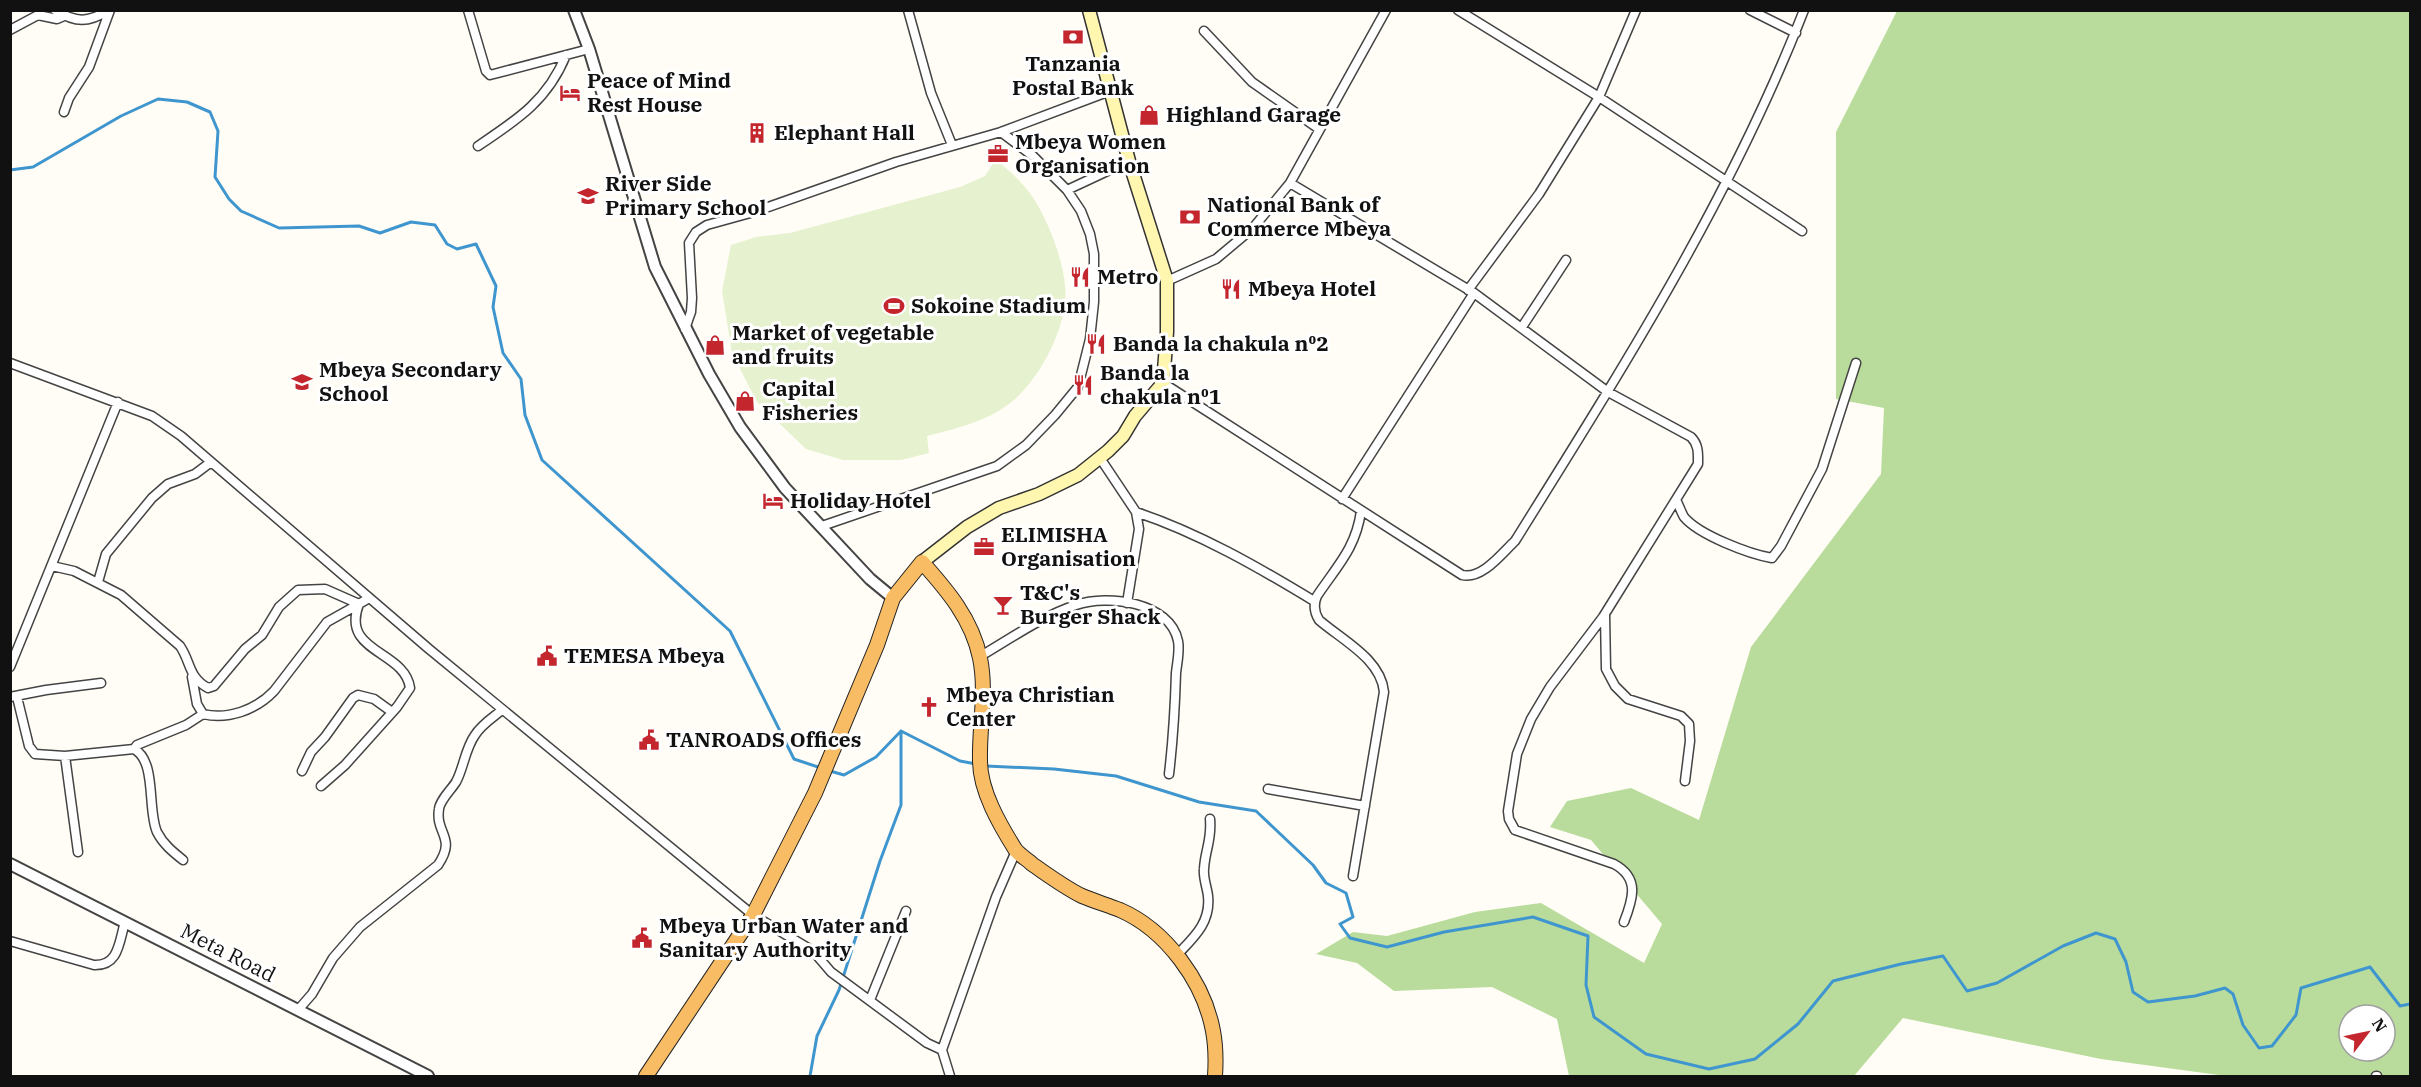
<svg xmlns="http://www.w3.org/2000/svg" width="2421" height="1087" viewBox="0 0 2421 1087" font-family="'IBM Plex Serif',serif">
<rect width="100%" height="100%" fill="#fffdf5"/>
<!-- forest -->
<path fill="#b9dc9c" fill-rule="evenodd" d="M1897 11H2410V1076H2226L2101 1059 1903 1018 1854 1076H1569L1557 1019 1492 987 1394 991 1357 963 1316 954 1353 932 1387 936 1475 912 1541 903 1644 963 1662 924 1591 840 1550 827 1567 801 1631 788 1699 820 1751 647 1881 474 1884 408 1836 399V132ZM2349 1015H2385V1051H2349Z"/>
<!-- pitch -->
<path fill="#e6f2cf" d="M996 159C1009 171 1025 184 1034 199 1049 223 1062 257 1065 285 1069 323 1043 374 1015 399 990 421 958 428 927 436L929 453 901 460H843L806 449 757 402 732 353 722 291 731 245 756 237 790 233 960 187 985 176Z"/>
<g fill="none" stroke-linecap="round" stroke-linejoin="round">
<!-- stream -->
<path stroke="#3f96cf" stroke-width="3" d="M10 170 33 167 121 116 158 99 187 102 210 112 218 131 215 177 229 199 241 211 279 228 359 226 380 233 411 222 435 225 447 244 457 249 476 244 496 286 493 307 503 353 521 379 525 415 542 460 730 631 794 759 821 768
M901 731 960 761 976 764
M986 766 1054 769 1116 776 1199 802 1256 811 1313 865 1326 883 1346 893 1353 917 1340 924 1350 938 1387 947 1444 932 1533 917 1588 936 1586 985 1594 1017 1646 1054 1709 1069 1755 1059 1798 1024 1833 981 1901 964 1943 956 1967 991 1997 983 2063 946 2096 933 2115 939 2126 962 2133 992 2148 1002 2195 996 2225 988 2233 994 2243 1025 2259 1048 2272 1046 2296 1015 2301 988 2370 967 2400 1006 2410 1004
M830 771 844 775 876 757 901 731
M810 1076 817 1036 839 990 880 861 901 805V731"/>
<!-- minor casing -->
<g stroke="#444" stroke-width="11">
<path id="minor" d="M55 10C76 23 88 23 109 10
M468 10 486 71 490 75 589 49
M908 10 931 93 952 145
M1458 10 1599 97 1802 231
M1750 10 1796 33
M10 30 38 15 57 19 64 16
M1204 31 1252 82 1319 129
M64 112 69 98 89 67 110 10
M1001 132 1033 156 1067 190 1129 161
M478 146C517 120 548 100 566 55
M1290 183 1474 293 1608 392 1691 437C1699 445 1698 454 1698 464L1603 617 1550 687 1531 719 1517 754 1508 811 1509 819 1515 830 1614 864C1640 878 1633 899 1624 922
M1167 281 1216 259 1253 228 1290 183 1386 10
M1468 290 1539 194 1599 97 1636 10
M1522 327 1566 260
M685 329 691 312 692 298 689 243 696 232 707 225 754 212 896 162 1001 132 1110 91
M10 363 152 416 181 436 429 649 753 915 813 951 831 972 927 1043 942 1050
M1163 383 1462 575C1482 580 1502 553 1515 541 1621 371 1731 198 1804 10
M1100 458 1136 512 1139 529 1127 603
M1342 499 1474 293
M1676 500C1679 505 1681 512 1684 517 1699 535 1749 554 1772 558L1781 546 1822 469 1856 363
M1136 512C1199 533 1258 567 1314 601
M822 526 997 466 1026 445 1055 415 1078 387 1090 339 1094 302V254L1090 234 1081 211 1067 190
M52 566 74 571 121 595 180 646C191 662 188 677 208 688L214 686 245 649 262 635 279 607 298 590 325 589 359 604 369 598
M98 582 106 554 152 498 168 484 195 474 211 462
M1605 615 1606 669 1615 686 1628 699 1681 716 1689 724 1690 741 1685 781
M979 657C1010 639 1042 616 1076 605 1108 594 1170 602 1178 641 1180 651 1177 663 1176 673 1175 707 1173 740 1169 774
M10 667 118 402
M192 677 197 704 203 714C228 720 256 710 274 691L327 622 359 604
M10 697 46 690 101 683
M17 697 29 746 35 754 65 756 134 749C157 761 147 810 157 832 163 844 173 852 183 860
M134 749 137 745 186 725 203 714
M65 756 78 852
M302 771 311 752 325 737 353 698 358 695 374 699 392 712
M321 786 345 765 397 707 410 688C405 650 340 653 359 604
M1268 789 1365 806
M1353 876 1384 692C1381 659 1342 640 1319 620 1314 612 1313 605 1317 596 1337 566 1356 548 1361 511
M10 941 94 965C119 966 119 942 125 922
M1177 955C1193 938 1211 923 1208 896 1207 887 1203 878 1204 869 1205 850 1212 840 1210 819
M870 1000 906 911
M298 1010 312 994 333 958 360 927 438 865C457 837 435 834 439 809 440 800 451 790 456 782 464 767 465 749 475 735 481 725 492 718 502 710
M950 1076 942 1050 996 897 1016 851
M2376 1076H2377"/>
</g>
<!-- tertiary casing -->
<g stroke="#444" stroke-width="14">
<path id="tertiary" d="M574 10 589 49 655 267 709 374 740 427 785 488 870 579 893 598
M10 864 428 1076"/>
</g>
<!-- secondary casing -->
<g stroke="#333" stroke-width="15">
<path id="secondary" d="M922 562 967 527 999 508 1039 494 1078 475 1108 451 1123 436 1135 416 1163 383 1167 332V281L1129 161 1089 10"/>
</g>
<!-- trunk casing -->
<g stroke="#222" stroke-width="16">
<path id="trunk" d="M646 1076 753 915 815 793 877 645 893 598 922 562C947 590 972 619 980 658 987 692 979 727 980 761 980 791 1000 825 1015 849 1019 855 1027 859 1032 864 1048 875 1064 887 1082 896 1094 901 1107 905 1120 910 1166 930 1204 982 1213 1031 1216 1047 1216 1061 1215 1076"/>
</g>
<!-- minor -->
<use href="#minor" stroke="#fff" stroke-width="8"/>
<!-- tertiary -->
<use href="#tertiary" stroke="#fff" stroke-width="10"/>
<!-- secondary -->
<use href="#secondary" stroke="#fff6b0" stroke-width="12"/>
<!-- trunk -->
<use href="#trunk" stroke="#f7bc64" stroke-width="14"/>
</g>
<!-- icons -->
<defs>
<g id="bank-bare" transform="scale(1.62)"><path d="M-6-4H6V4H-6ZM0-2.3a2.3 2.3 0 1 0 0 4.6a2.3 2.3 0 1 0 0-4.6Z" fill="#c4262e" stroke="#fff" stroke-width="2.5" paint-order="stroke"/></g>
<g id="hotel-bare" transform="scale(1.62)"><path d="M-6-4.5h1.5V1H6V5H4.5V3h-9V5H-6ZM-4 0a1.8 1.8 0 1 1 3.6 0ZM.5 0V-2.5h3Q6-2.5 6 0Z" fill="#c4262e" stroke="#fff" stroke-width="2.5" paint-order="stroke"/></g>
<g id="shop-bare" transform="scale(1.62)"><path d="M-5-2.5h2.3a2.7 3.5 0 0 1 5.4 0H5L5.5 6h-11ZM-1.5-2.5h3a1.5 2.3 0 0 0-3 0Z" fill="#c4262e" stroke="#fff" stroke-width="2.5" paint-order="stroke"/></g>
<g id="building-bare" transform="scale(1.62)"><path d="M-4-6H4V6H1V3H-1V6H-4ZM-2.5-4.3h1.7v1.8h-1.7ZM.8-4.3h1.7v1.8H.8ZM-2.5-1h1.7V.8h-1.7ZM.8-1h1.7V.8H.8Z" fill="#c4262e" stroke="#fff" stroke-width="2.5" paint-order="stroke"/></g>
<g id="office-bare" transform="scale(1.62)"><path d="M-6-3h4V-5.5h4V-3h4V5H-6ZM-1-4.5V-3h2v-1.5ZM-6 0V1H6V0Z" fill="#c4262e" stroke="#fff" stroke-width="2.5" paint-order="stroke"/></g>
<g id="school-bare" transform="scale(1.62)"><path d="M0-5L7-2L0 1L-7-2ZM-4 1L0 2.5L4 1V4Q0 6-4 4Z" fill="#c4262e" stroke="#fff" stroke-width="2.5" paint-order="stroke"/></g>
<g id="restaurant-bare" transform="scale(1.62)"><path d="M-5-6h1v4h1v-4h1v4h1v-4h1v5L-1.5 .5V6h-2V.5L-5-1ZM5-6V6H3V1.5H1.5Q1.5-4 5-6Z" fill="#c4262e" stroke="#fff" stroke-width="2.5" paint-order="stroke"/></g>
<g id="stadium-bare" transform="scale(1.62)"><path d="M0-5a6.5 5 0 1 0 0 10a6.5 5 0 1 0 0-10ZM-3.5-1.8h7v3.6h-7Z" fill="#c4262e" stroke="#fff" stroke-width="2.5" paint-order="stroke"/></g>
<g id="bar-bare" transform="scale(1.62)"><path d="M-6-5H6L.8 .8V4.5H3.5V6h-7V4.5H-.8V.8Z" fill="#c4262e" stroke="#fff" stroke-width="2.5" paint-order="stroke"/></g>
<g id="civic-bare" transform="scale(1.62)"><path d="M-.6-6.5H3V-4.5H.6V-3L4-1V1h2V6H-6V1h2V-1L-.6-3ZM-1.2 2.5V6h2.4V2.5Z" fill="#c4262e" stroke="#fff" stroke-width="2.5" paint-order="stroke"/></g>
<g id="church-bare" transform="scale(1.62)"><path d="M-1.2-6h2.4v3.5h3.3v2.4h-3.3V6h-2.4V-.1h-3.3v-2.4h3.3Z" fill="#c4262e" stroke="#fff" stroke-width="2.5" paint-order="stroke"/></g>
</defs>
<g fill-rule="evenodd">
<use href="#bank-bare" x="1073" y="37"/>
<use href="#hotel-bare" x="570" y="93"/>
<use href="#shop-bare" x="1149" y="115"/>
<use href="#building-bare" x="757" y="133"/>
<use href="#office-bare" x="998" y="154"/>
<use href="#school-bare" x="588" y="196"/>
<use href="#bank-bare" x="1190" y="217"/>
<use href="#restaurant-bare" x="1080" y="277"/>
<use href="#restaurant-bare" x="1231" y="289"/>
<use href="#stadium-bare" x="894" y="306"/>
<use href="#restaurant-bare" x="1096" y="344"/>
<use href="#shop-bare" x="715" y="345"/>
<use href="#school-bare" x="302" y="382"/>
<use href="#restaurant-bare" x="1083" y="385"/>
<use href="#shop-bare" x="745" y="401"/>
<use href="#hotel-bare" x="773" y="501"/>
<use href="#office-bare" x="984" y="547"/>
<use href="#bar-bare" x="1003" y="605"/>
<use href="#civic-bare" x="547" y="656"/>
<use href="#church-bare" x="929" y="707"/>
<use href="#civic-bare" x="649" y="740"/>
<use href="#civic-bare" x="642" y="938"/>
</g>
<g text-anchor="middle" stroke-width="6" stroke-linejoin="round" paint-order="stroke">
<!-- poi labels -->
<g font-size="21" font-weight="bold" fill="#111" stroke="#fff" text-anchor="start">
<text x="1073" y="71" text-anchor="middle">Tanzania<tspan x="1073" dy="24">Postal Bank</tspan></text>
<text x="587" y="88">Peace of Mind<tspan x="587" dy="24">Rest House</tspan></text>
<text x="1166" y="122">Highland Garage</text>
<text x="774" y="140">Elephant Hall</text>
<text x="1015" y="149">Mbeya Women<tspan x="1015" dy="24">Organisation</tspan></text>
<text x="605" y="191">River Side<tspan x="605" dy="24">Primary School</tspan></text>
<text x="1207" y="212">National Bank of<tspan x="1207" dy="24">Commerce Mbeya</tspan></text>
<text x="1097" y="284">Metro</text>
<text x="1248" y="296">Mbeya Hotel</text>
<text x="911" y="313">Sokoine Stadium</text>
<text x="732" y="340">Market of vegetable<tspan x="732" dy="24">and fruits</tspan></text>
<text x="1113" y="351">Banda la chakula n⁰2</text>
<text x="319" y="377">Mbeya Secondary<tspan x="319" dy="24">School</tspan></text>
<text x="1100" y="380">Banda la<tspan x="1100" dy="24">chakula n⁰1</tspan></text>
<text x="762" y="396">Capital<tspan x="762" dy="24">Fisheries</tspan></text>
<text x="790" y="508">Holiday Hotel</text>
<text x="1001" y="542">ELIMISHA<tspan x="1001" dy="24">Organisation</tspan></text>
<text x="1020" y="600">T&amp;C's<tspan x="1020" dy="24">Burger Shack</tspan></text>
<text x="564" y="663">TEMESA Mbeya</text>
<text x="946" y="702">Mbeya Christian<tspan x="946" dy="24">Center</tspan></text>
<text x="666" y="747">TANROADS Offices</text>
<text x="659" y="933">Mbeya Urban Water and<tspan x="659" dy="24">Sanitary Authority</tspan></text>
</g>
<!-- street labels -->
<g font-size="21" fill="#111" stroke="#fff">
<text transform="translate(228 953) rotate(27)" y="7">Meta Road</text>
</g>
</g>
<!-- border -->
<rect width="2421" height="1087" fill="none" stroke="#111111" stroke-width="24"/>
<!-- north arrow -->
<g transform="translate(2367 1033) rotate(58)"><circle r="28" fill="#ffffff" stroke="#a0a0a0" stroke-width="1.5"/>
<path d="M0-4.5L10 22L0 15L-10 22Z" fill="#c4262e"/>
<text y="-9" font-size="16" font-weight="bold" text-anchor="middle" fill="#111111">N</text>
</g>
</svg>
